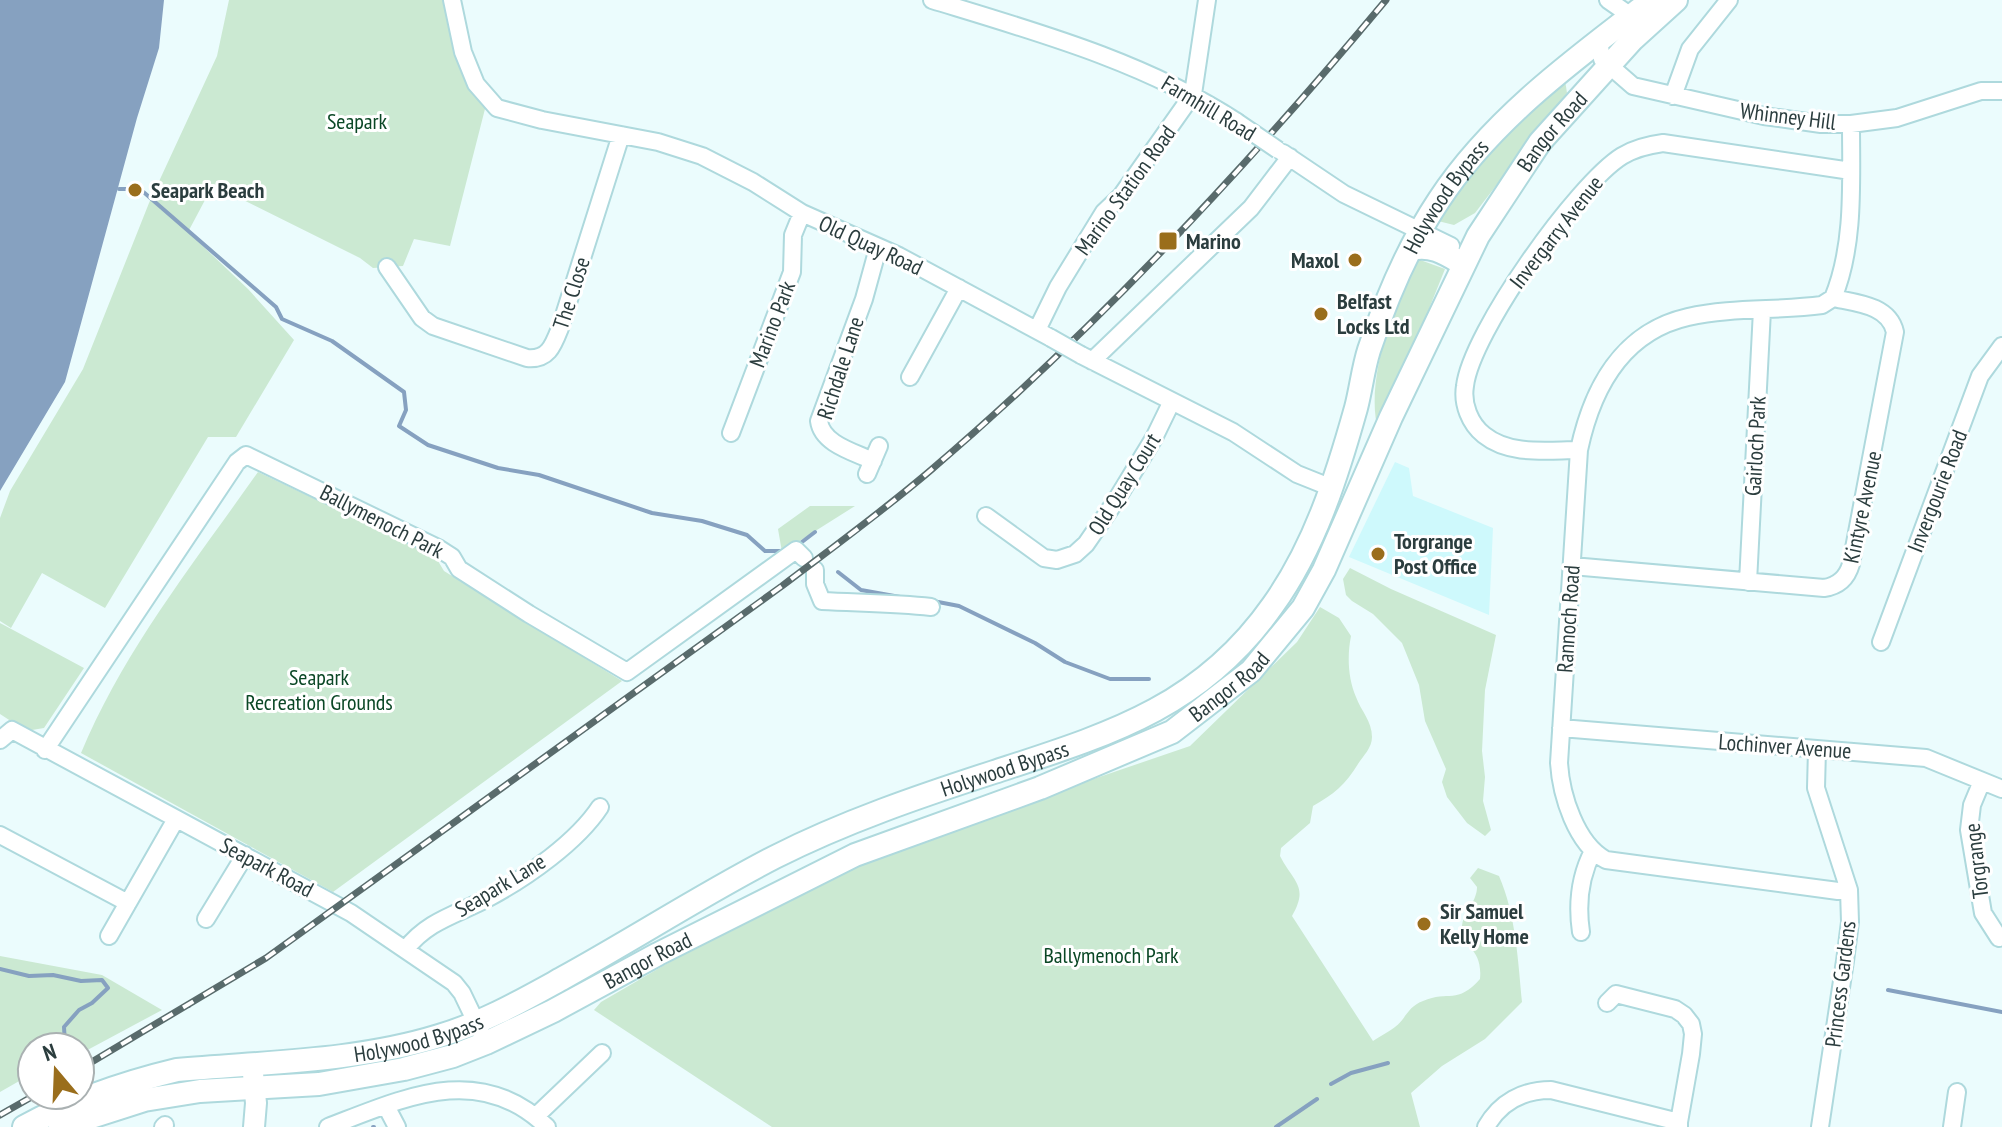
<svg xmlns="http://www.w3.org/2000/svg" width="2002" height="1127" viewBox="0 0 2002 1127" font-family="'PT Sans Narrow',sans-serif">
<rect width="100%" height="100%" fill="#ebfcfd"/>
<!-- built -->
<path fill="#cef9fc" d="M1395 462 1409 468 1413 496 1493 528 1489 615 1349 557Z"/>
<!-- green -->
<path fill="#cbe9d2" d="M229 0H449L486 105 450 246 414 239 403 266 373 268 360 258 213 185 188 232 248 289 294 340 236 437H208L105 608 42 573 11 628 0 621V518L10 491 83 369 149 203 217 56Z
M1565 80 1567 93 1475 213 1454 225 1434 220 1476 160Z
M1412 257 1445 269 1379 433C1363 384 1395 304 1412 257Z
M258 472 435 556 444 571 622 681 333 892 81 753C124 650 194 563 258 472Z
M810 506H855L782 552 778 529Z
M1350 568 1391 589 1496 635 1485 690 1482 751 1485 777 1483 801 1491 830 1485 836 1467 823 1447 797 1442 782 1446 769 1425 721 1419 685 1402 643 1373 614 1352 601 1346 595 1343 579Z
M1320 607 1339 618 1351 636C1347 656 1348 678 1356 697 1361 711 1372 721 1372 737 1372 748 1363 756 1358 764 1346 784 1333 795 1313 806L1310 823 1281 848 1280 856C1294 883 1309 886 1292 916L1373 1041C1380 1036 1389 1032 1395 1027 1406 1019 1407 1007 1423 1001 1449 990 1457 1005 1480 979 1483 947 1461 948 1462 928 1462 912 1477 903 1477 887L1470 878 1478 868 1499 876C1516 915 1518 961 1522 1002L1485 1039 1442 1066 1411 1093 1420 1127H772L594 1010 601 1002 680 956 874 858 956 826 1190 746 1297 642Z
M0 623 84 668 44 728 26 731 0 714Z
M0 956 102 975 162 1010 80 1054V1047H32V1080L24 1084 21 1080 0 1092Z"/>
<!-- water -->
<path fill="#86a1c0" d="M0 0H164L159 48 137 118 65 382 0 491Z"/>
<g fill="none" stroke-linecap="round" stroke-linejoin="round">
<!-- stream -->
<path stroke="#86a1c0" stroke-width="4" d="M119 189H140L276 307 282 319 332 341 404 392 406 410 399 426 428 445 498 468 539 475 652 513 702 521 747 535 765 551H782
M798 545 815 532
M838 572 861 590 900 597
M933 601 959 606 1035 643 1065 662 1110 679H1149
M0 969 29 976 53 975 81 981 102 980 108 988 92 1003 79 1010 64 1027 65 1044
M1888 990 2002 1012
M188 1005 189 1006
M1331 1084 1351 1073 1388 1063
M373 1127H374
M1276 1127 1317 1099"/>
<!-- minor casing -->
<g stroke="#aed9dd" stroke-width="20">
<path id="minor" d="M452 0 463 52 476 84 497 108 542 120 658 142 702 156 753 182 802 213 899 256 1051 338
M932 0C1037 32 1145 62 1237 122
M1608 0 1631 16
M1599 41 1602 59 1633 86 1764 116 1821 124H1851L1897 118 1981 91H2002
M1673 96 1690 49 1729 0
M1283 153 1344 194 1451 246
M387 267 422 318 433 326 527 358C548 360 553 346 560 328L621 135
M1833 298 1822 305C1778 311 1732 307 1688 317 1622 332 1592 389 1579 450L1559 763C1561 795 1576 844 1606 860L1838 891 1849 890
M1833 298C1855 245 1851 181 1851 124
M1037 330 1058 287 1104 212 1121 196 1193 94 1207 0
M1081 355 1233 432 1297 474 1332 488
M1092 361 1251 208 1290 157
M910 377 959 288
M731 433 792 272 793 235 802 213
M1579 450C1548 450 1510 456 1484 435 1470 424 1462 404 1465 386 1471 333 1577 184 1622 156 1635 148 1648 145 1663 143L1851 171
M873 461C854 452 822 444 819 421L864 299 878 248
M867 474 879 446
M986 516 1044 558 1057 560 1075 554 1086 544 1115 502 1154 438 1171 403
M1572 566 1824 588C1838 586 1847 578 1851 564L1895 332C1889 305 1856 303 1833 298
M815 570V584L822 601C859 603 894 603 931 607
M1748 582 1762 310
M1881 642 1980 376 2002 346
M1561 728 1926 758 2002 789
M0 740 12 730 351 913 454 983 462 993 486 1043
M1817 749 1816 788 1849 890 1850 922 1845 961 1820 1127
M45 750 237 462 246 455 438 548 452 557 459 569 529 614 627 672 796 550 804 558
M1982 781 1972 805 1969 830 1983 913 1999 938
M0 835 128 903
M206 919 245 855
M1581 932C1577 905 1580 876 1593 851
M109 936 176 819
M406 949C428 920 459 914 490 897 527 877 577 842 600 807
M1607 1003 1616 994 1675 1009 1684 1015 1691 1024 1693 1034 1691 1054 1679 1122
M386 1106 397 1127
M536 1116 602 1053
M163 1127 165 1125
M328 1127C404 1098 479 1061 547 1127
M1486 1127C1500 1102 1523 1090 1551 1090L1679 1122V1127
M1952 1127 1957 1092"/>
</g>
<!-- major casing -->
<g stroke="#aed9dd" stroke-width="24">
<path id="major" d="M252 1064 256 1103 254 1127"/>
</g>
<!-- highway casing -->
<g stroke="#aed9dd" stroke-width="26">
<g id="highway">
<path d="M1411 249C1432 244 1446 254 1463 264"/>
<path id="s1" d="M24 1127C73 1100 123 1083 177 1070 264 1062 355 1062 439 1036 483 1023 523 1000 563 978 634 939 703 894 775 857 844 822 920 796 994 772 1107 735 1201 708 1273 605 1315 546 1337 476 1356 408 1361 389 1363 369 1369 350 1386 299 1409 245 1439 200 1492 119 1576 58 1652 0"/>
<path id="s2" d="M60 1127 144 1100 200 1091 319 1084 404 1069 453 1056 486 1043 553 1011 658 954 855 855 1040 788 1172 732 1251 671 1303 608 1324 570 1391 417 1478 236 1540 142 1633 39 1676 0"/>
</g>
</g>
<!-- minor -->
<use href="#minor" stroke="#fff" stroke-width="16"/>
<!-- major -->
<use href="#major" stroke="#fff" stroke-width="20"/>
<!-- highway -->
<use href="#highway" stroke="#fff" stroke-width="22"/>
<!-- rail casing -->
<g stroke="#596b6c" stroke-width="7">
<path id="rail" d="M80 1069 266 958 782 586C832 548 883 511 931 470 1096 329 1247 167 1386 0
M0 1115 35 1095"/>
</g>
<!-- rail -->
<use href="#rail" stroke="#fff" stroke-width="4" stroke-dasharray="12" stroke-linecap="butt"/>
<!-- minor-bridge casing -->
<g stroke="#aed9dd" stroke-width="20" stroke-linecap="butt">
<path id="minor-bridge" d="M1237 122 1278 150
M1051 338 1081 355"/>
</g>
<!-- minor-bridge -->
<use href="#minor-bridge" stroke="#fff" stroke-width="16"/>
</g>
<!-- markers -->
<g fill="#9a6e1c" stroke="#fff" stroke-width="3">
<circle cx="135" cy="190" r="8"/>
<rect x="1158" y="231" width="20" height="20" rx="4"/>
<circle cx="1355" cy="260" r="8"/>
<circle cx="1321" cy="314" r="8"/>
<circle cx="1378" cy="554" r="8"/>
<circle cx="1424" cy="924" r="8"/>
</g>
<g text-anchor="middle" stroke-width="6" stroke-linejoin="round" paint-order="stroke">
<!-- street labels -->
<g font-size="22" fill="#2b3d3e" stroke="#fff">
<text transform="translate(1209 108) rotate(31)" y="8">Farmhill Road</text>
<text transform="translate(1788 116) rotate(7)" y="8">Whinney Hill</text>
<text dy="8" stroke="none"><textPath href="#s2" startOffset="1912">Bangor Road</textPath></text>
<text transform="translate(1125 190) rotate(-54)" y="8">Marino Station Road</text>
<text dy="8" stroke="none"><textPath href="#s1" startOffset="1824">Holywood Bypass</textPath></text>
<text transform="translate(1556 232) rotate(-52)" y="8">Invergarry Avenue</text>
<text transform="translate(871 245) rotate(25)" y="8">Old Quay Road</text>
<text transform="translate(571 293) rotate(-72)" y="8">The Close</text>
<text transform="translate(772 324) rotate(-69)" y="8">Marino Park</text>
<text transform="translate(840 368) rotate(-72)" y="8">Richdale Lane</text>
<text transform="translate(1755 446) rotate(-87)" y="8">Gairloch Park</text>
<text transform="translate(1124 484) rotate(-58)" y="8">Old Quay Court</text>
<text transform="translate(1937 491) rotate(-69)" y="8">Invergourie Road</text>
<text transform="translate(1862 507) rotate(-78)" y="8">Kintyre Avenue</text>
<text transform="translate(382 521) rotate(27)" y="8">Ballymenoch Park</text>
<text transform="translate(1568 619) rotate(-86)" y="8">Rannoch Road</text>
<text dy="8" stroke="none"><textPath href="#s2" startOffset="1264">Bangor Road</textPath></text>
<text transform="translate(1785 746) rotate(4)" y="8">Lochinver Avenue</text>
<text dy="8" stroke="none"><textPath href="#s1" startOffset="1056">Holywood Bypass</textPath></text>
<text transform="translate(1976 861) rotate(-97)" y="8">Torgrange</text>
<text transform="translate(267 867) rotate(28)" y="8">Seapark Road</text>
<text transform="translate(500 885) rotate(-31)" y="8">Seapark Lane</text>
<text dy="8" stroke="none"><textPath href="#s2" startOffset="618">Bangor Road</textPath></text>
<text transform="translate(1840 984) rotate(-83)" y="8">Princess Gardens</text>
<text dy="8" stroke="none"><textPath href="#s1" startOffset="408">Holywood Bypass</textPath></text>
</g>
<!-- park labels -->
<g font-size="22" fill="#0a4725" stroke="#fff">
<text x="357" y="129">Seapark</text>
<text x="319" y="685">Seapark<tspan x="319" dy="25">Recreation Grounds</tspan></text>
<text x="1111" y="963">Ballymenoch Park</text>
</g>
<!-- poi labels -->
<g font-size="22" font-weight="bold" fill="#2b3d3e" stroke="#fff" text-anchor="start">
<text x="151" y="198">Seapark Beach</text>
<text x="1186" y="249">Marino</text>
<text x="1339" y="268" text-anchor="end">Maxol</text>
<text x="1337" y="309">Belfast<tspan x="1337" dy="25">Locks Ltd</tspan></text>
<text x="1394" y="549">Torgrange<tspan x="1394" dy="25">Post Office</tspan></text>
<text x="1440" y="919">Sir Samuel<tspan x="1440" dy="25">Kelly Home</tspan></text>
</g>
</g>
<!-- north arrow -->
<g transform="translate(56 1071) rotate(341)"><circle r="38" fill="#ffffff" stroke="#aab1b2" stroke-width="2"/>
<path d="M0-6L14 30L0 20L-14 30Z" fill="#9a6e1c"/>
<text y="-12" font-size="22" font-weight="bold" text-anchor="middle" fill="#2b3d3e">N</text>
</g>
</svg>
